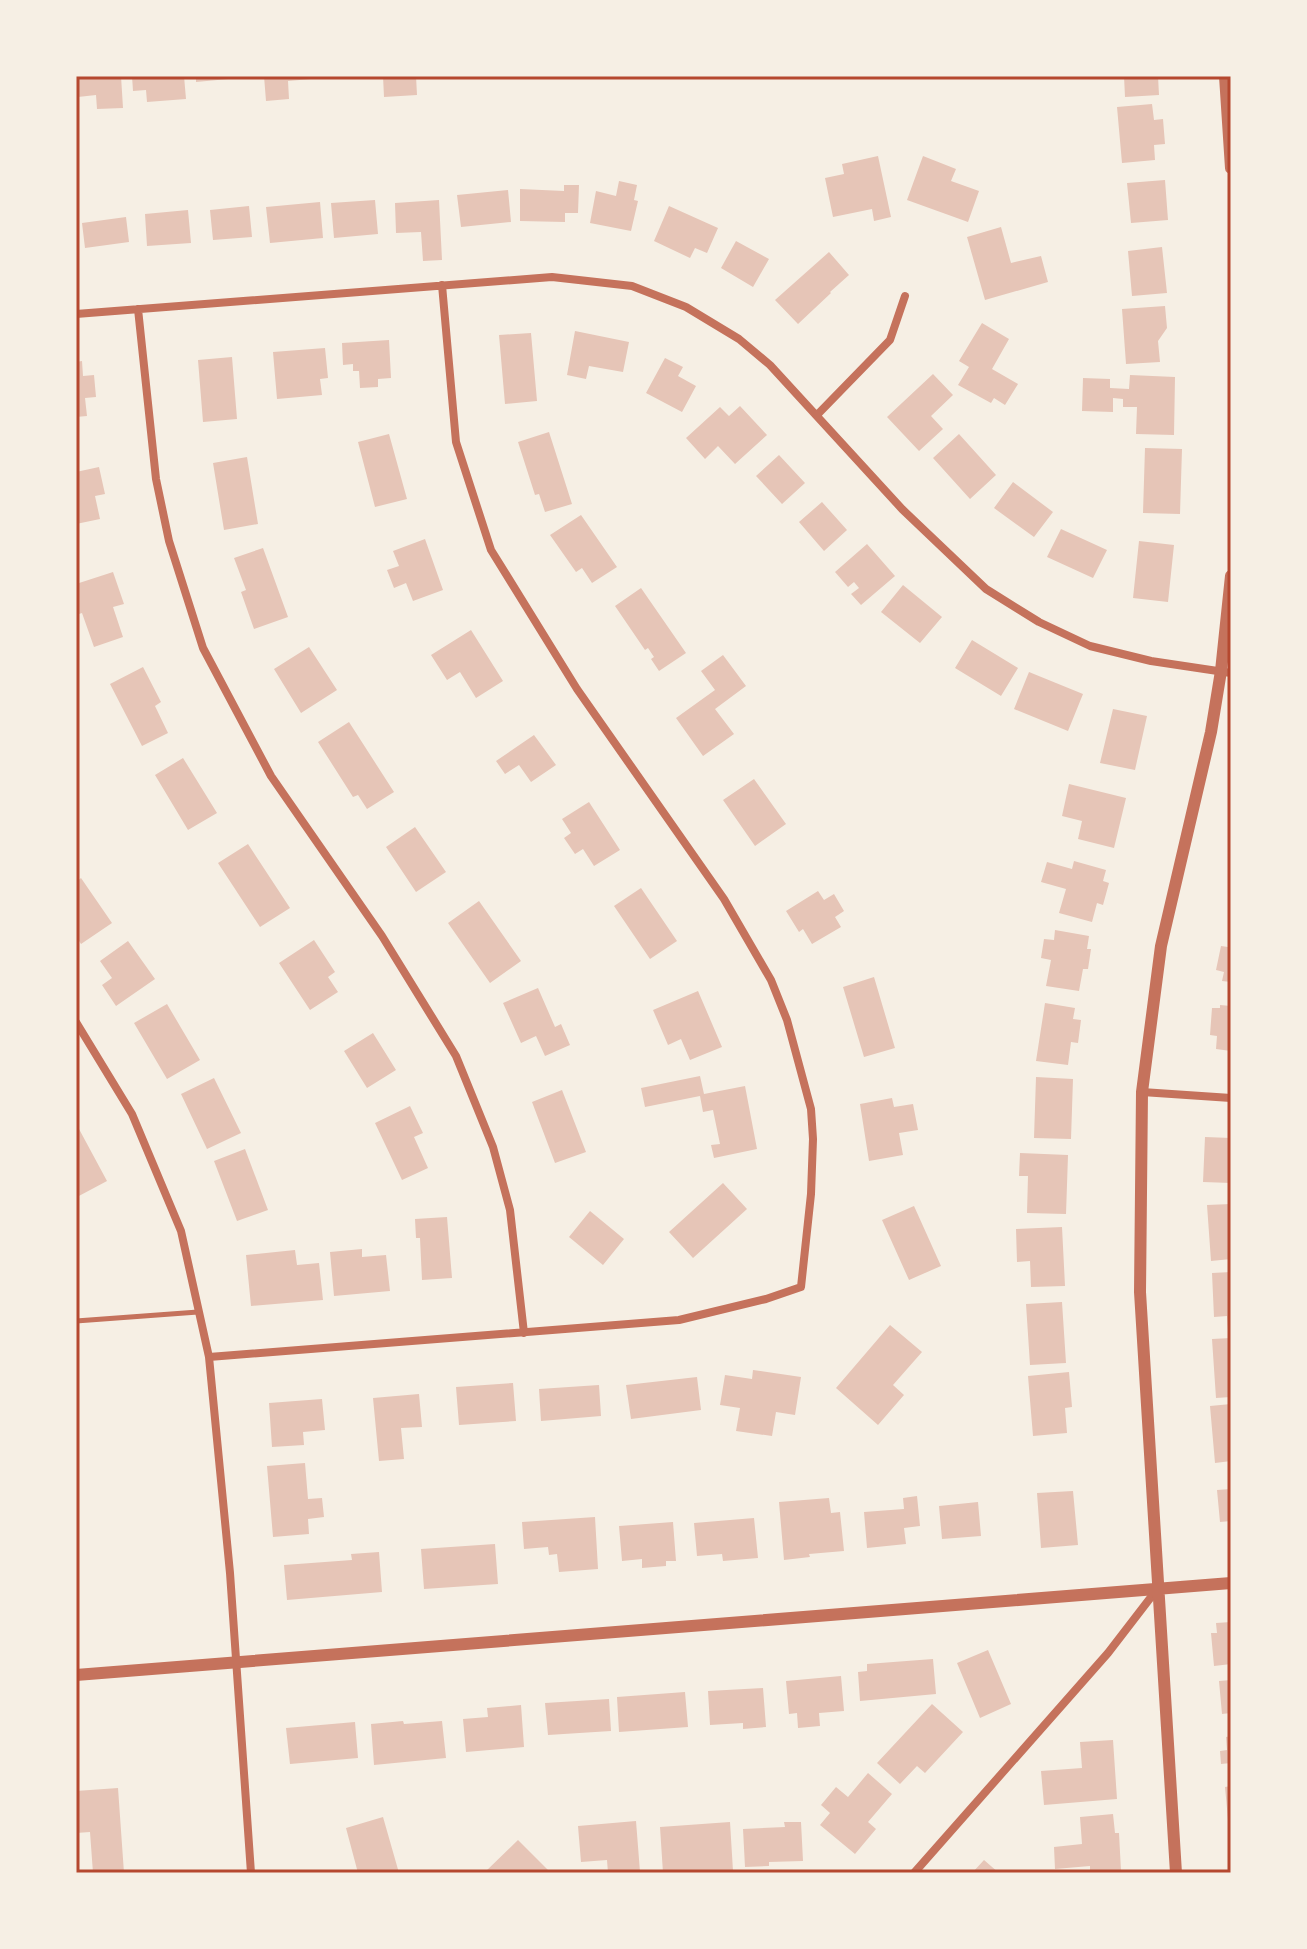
<svg xmlns="http://www.w3.org/2000/svg" width="1307" height="1949" viewBox="0 0 1307 1949" font-family="Poppins,sans-serif">
<rect width="100%" height="100%" fill="#f6efe4"/>
<!-- building -->
<path fill="#e6c5b7" d="M77 76H121L123 108 97 109 96 95 78 97Z
M132 76H184L186 99 147 102 146 90 133 91Z
M196 76H239V78L196 82Z
M264 76H311V79L288 81 289 99 266 101Z
M383 76H416L417 95 384 97Z
M1124 76H1158L1159 95 1125 97Z
M1152 104 1154 120 1163 119 1165 144 1154 145 1155 160 1122 163 1117 107Z
M878 156 891 217 874 221 872 209 833 217 825 178 844 174 842 164Z
M923 156 956 169 951 181 979 191 968 222 907 200Z
M1165 180 1168 220 1131 223 1127 183Z
M619 181 637 185 634 200 638 201 631 231 590 223 596 191 616 196Z
M564 185H579L578 213H565V222L520 221V189L564 191Z
M508 190 511 222 461 227 457 195Z
M375 200 378 234 334 238 331 203Z
M439 200 442 260 423 261 421 232 396 233 395 203Z
M320 202 323 238 270 243 266 207Z
M249 206 252 237 213 240 210 210Z
M669 206 718 228 707 253 695 248 690 258 654 241Z
M188 210 191 243 147 246 145 214Z
M126 217 129 242 85 248 82 223Z
M1001 227 1011 263 1041 256 1048 282 985 300 967 237Z
M736 241 769 259 753 287 721 268Z
M1162 247 1167 293 1132 296 1128 251Z
M829 252 849 275 830 292 831 293 798 324 775 300Z
M1165 306 1167 328 1158 341 1160 362 1126 364 1122 309Z
M982 323 1009 339 992 369 1018 384 1005 405 994 398 991 403 958 385 969 367 959 361Z
M575 331 629 342 623 372 589 366 586 379 567 375Z
M531 333 537 401 505 404 499 335Z
M389 340 391 378 378 379V387L360 388 359 371H353V364L343 365 342 343Z
M325 348 328 378 320 379 322 395 277 399 273 352Z
M232 357 237 419 203 422 198 360Z
M665 358 683 367 678 376 696 386 682 412 646 393Z
M82 361 83 376 94 375 96 397 85 398 87 416 76 417V362Z
M933 374 953 395 931 416 943 429 919 451 887 417Z
M1130 375 1175 377 1174 435 1136 434 1137 407H1123V399L1113 398V412L1082 411 1083 378 1110 379V388L1129 389Z
M740 406 767 435 735 464 718 446 705 459 686 438 720 407 729 416Z
M549 432 572 504 545 512 539 494 535 495 518 442Z
M389 434 407 499 375 507 358 442Z
M959 434 996 475 970 499 933 458Z
M1145 448 1182 449 1180 514 1143 513Z
M779 455 805 483 782 504 756 476Z
M247 457 258 524 224 530 213 463Z
M99 467 105 494 95 496 100 519 76 524V472Z
M1013 482 1053 512 1034 537 994 508Z
M822 502 847 530 824 551 799 522Z
M581 515 617 567 592 583 582 568 576 572 550 535Z
M1061 529 1107 550 1093 578 1047 557Z
M425 539 443 590 413 601 406 583 394 588 387 570 399 566 393 551Z
M1139 541 1174 545 1168 602 1133 598Z
M867 544 895 576 861 605 851 594 859 588 854 582 848 587 835 572Z
M263 548 288 617 254 629 241 592 246 590 234 558Z
M113 572 124 604 113 607 123 637 94 647 82 613 76 615V584Z
M903 585 942 617 920 643 881 612Z
M641 588 686 653 659 671 651 659 654 657 648 648 645 650 615 606Z
M471 630 503 681 476 698 460 672 447 680 431 655Z
M972 640 1018 668 1001 696 955 668Z
M309 647 337 690 301 713 274 669Z
M723 655 746 686 715 709 734 734 703 756 676 718 715 690 701 671Z
M143 667 161 702 155 706 168 733 142 746 110 684Z
M1029 672 1083 694 1068 731 1014 709Z
M1113 709 1147 716 1135 770 1100 763Z
M349 722 394 792 367 809 358 795 353 797 318 742Z
M534 735 556 765 531 782 519 765 505 774 496 761Z
M183 758 217 813 188 830 155 775Z
M754 779 786 824 755 846 723 800Z
M1069 784 1126 798 1114 848 1078 839 1082 821 1062 816Z
M589 802 620 850 594 866 583 849 575 854 564 838 571 833 562 819Z
M415 827 446 872 416 892 386 847Z
M248 844 290 908 260 927 218 863Z
M1074 861 1106 870 1103 881 1109 883 1103 905 1097 903 1092 922 1059 913 1066 889 1041 882 1047 862 1072 869Z
M81 878 112 923 81 944 76 936V882Z
M641 888 677 941 650 959 614 906Z
M818 891 824 900 834 894 844 911 835 917 841 927 812 944 803 929 799 932 786 911Z
M479 901 521 961 490 983 448 923Z
M1055 930 1089 936 1087 949H1091L1088 969H1083L1079 991 1046 986 1051 960 1041 958 1044 939 1054 940Z
M1230 939H1231V982L1222 981 1224 972 1216 970 1221 946 1228 947Z
M314 940 335 972 328 977 338 992 310 1010 279 963Z
M128 941 155 979 116 1006 102 985 112 978 100 961Z
M874 977 895 1048 864 1057 843 987Z
M538 988 555 1027 561 1024 570 1045 545 1056 536 1036 521 1043 503 1003Z
M698 991 722 1047 690 1060 681 1039 668 1045 653 1010Z
M1045 1003 1075 1008 1073 1019 1081 1020 1078 1043 1071 1042 1068 1065 1036 1061Z
M167 1004 200 1060 167 1079 134 1023Z
M1220 1005 1231 1006V1051L1216 1049 1217 1036 1210 1035 1212 1008H1220Z
M373 1033 396 1070 367 1088 344 1051Z
M700 1076 704 1094 745 1086 757 1149 714 1158 711 1145 720 1144 713 1110 703 1112 700 1096 645 1107 641 1088Z
M1036 1077 1073 1079 1071 1139 1034 1138Z
M214 1078 241 1133 207 1149 181 1094Z
M562 1090 586 1152 555 1163 532 1102Z
M892 1098 894 1107 913 1104 918 1130 899 1133 903 1155 869 1161 860 1104Z
M410 1106 423 1133 414 1137 428 1168 402 1180 375 1123Z
M79 1129 107 1181 77 1197 76 1131Z
M1205 1137 1231 1138V1183L1203 1182Z
M245 1149 268 1210 237 1221 214 1161Z
M1020 1153 1068 1155 1066 1214 1027 1213 1028 1176H1019Z
M723 1183 747 1209 693 1258 669 1232Z
M1231 1204V1259L1211 1261 1207 1205Z
M914 1206 941 1266 909 1280 882 1220Z
M590 1211 624 1239 603 1265 569 1237Z
M447 1217 452 1278 422 1280 420 1238H416L415 1219Z
M1062 1227 1065 1286 1031 1287 1030 1261 1017 1262 1016 1229Z
M362 1249V1257L386 1255 390 1291 334 1296 330 1252Z
M295 1250 297 1265 319 1263 323 1300 251 1306 246 1255Z
M1231 1272V1329L1228 1330 1227 1316 1214 1317 1212 1273Z
M1062 1302 1066 1363 1030 1365 1026 1304Z
M890 1325 922 1352 893 1385 904 1395 878 1425 836 1388Z
M1231 1338V1397L1216 1398 1212 1339Z
M753 1370 801 1377 795 1415 776 1412 772 1436 736 1431 740 1408 720 1405 725 1375 752 1379Z
M1069 1372 1072 1407 1065 1408 1067 1433 1033 1436 1028 1376Z
M697 1377 701 1410 631 1419 626 1385Z
M513 1383 516 1421 459 1425 456 1387Z
M599 1385 601 1416 541 1421 539 1389Z
M419 1394 422 1427 401 1428 404 1459 379 1461 373 1398Z
M322 1399 325 1430 303 1432 304 1445 272 1447 269 1403Z
M1231 1404V1461L1215 1463 1210 1406Z
M305 1463 308 1499 322 1498 324 1517 308 1519 309 1534 273 1537 267 1466Z
M1231 1489V1521L1220 1522 1217 1490Z
M1073 1491 1078 1545 1041 1548 1037 1493Z
M917 1496 920 1526 904 1528 906 1544 867 1548 864 1512 904 1509 903 1498Z
M829 1498 831 1513 840 1512 844 1551 809 1554 810 1557 784 1560 779 1502Z
M978 1502 981 1536 942 1539 939 1506Z
M595 1517 598 1569 559 1572 557 1554 549 1555 548 1547 524 1549 522 1522Z
M754 1518 758 1558 723 1561 722 1554 697 1556 694 1523Z
M673 1522 676 1561H666V1566L642 1568V1559L622 1561 619 1526Z
M495 1544 498 1584 424 1589 421 1549Z
M379 1552 382 1592 287 1600 284 1565 352 1560 351 1554Z
M1231 1622V1664L1214 1666 1211 1633H1217L1216 1623Z
M988 1650 1011 1704 980 1718 957 1663Z
M933 1659 936 1694 860 1701 858 1672 867 1671V1664Z
M841 1676 844 1711 819 1713 820 1726 798 1728 797 1713 789 1714 786 1681Z
M1231 1680V1713L1222 1714 1219 1681Z
M763 1688 766 1727 743 1729V1723L710 1725 708 1691Z
M685 1692 688 1727 619 1732 617 1697Z
M609 1699 611 1731 548 1735 545 1703Z
M932 1704 963 1732 925 1773 917 1766 900 1784 877 1763Z
M521 1705 524 1747 466 1752 463 1719 488 1717 487 1708Z
M403 1721 404 1724 442 1721 446 1758 374 1765 371 1724Z
M355 1722 358 1758 290 1764 286 1728Z
M1231 1736V1763L1221 1764 1220 1751 1227 1750 1226 1737Z
M1113 1740 1117 1799 1044 1805 1041 1771 1082 1768 1080 1742Z
M868 1773 892 1794 868 1822 876 1829 855 1854 820 1825 830 1813 821 1805 836 1787 848 1797Z
M1231 1786V1830H1229L1225 1787Z
M118 1788 124 1873H93L90 1832 76 1833V1791Z
M1113 1814 1115 1833H1119L1121 1871 1090 1873V1866L1055 1869 1054 1847 1082 1844 1080 1817Z
M383 1817 399 1873H358L346 1828Z
M636 1821 640 1872 608 1873 607 1860 581 1862 578 1826Z
M730 1822 733 1871 663 1873 660 1827Z
M784 1822H801L803 1861 769 1862V1866L745 1867 743 1829 785 1827Z
M518 1840 551 1873H484Z
M984 1860 999 1873H972Z"/>
<g fill="none" stroke-linecap="round" stroke-linejoin="round">
<!-- service -->
<path stroke="#c5725c" stroke-width="5" d="M76 1321 198 1312"/>
<!-- minor -->
<path stroke="#c5725c" stroke-width="8" d="M138 309 156 479 169 541 203 648 271 776 382 936 456 1056 493 1147 510 1210 524 1333
M76 314 552 277 632 286 686 307 739 339 770 365 902 509 986 589 1039 622 1090 646 1151 661 1231 673
M817 415 890 340 905 296
M76 1022 132 1114 181 1231 209 1357 230 1573 251 1873
M1142 1092 1231 1098
M209 1357 679 1320 766 1299 801 1287 811 1194 813 1139 811 1109 787 1020 771 980 724 899 577 689 491 550 456 442 442 285
M914 1873 1108 1653 1158 1588"/>
<!-- tertiary -->
<path stroke="#c5725c" stroke-width="12" d="M1225 76 1231 168
M76 1675 1231 1583
M1176 1873 1140 1292 1142 1092 1161 946 1211 732 1221 671 1231 576"/>
</g>
<!-- border -->
<rect width="1307" height="1949" fill="none" stroke="#f6efe4" stroke-width="156"/>
<rect x="78" y="78" width="1151" height="1793" fill="none" stroke="#b5482f" stroke-width="3"/>
</svg>
